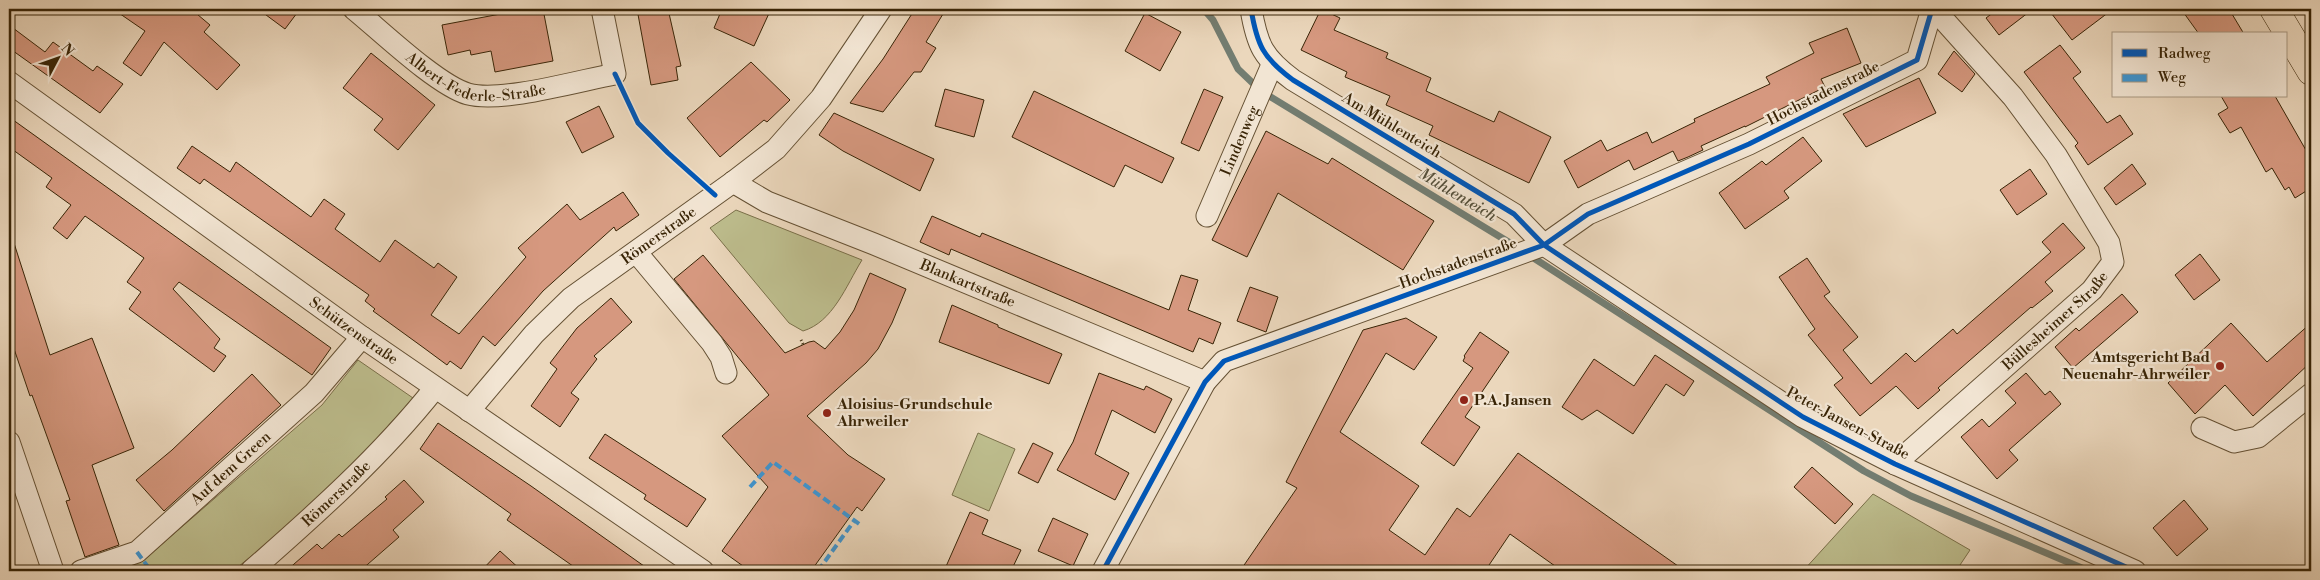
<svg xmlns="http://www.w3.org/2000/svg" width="2320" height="580" viewBox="0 0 2320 580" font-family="'Libre Bodoni',serif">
<rect width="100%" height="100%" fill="#ebd7bc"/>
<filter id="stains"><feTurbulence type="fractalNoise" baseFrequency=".004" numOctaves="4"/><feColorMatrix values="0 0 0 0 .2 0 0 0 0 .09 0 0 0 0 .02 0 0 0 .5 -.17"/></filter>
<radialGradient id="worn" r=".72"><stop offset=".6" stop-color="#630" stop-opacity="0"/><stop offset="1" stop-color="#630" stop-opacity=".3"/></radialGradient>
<!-- green -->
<path fill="#bdbd8d" stroke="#7a704a" d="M736 210 862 260C846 286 833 322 803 331L789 323 710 228Z
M358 360 413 398 346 473 303 514 233 571H118L146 558 322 405Z
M978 433 1015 449 989 511 952 495Z
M1873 494 1970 550 1956 571H1803Z"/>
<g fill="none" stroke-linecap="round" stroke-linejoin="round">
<!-- stream -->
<path stroke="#737d71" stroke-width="7" d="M1207 13 1213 20 1238 69 1261 91 1520 249
M1529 255 1864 471 1911 496 2089 571"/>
</g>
<!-- building -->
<path fill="#d6987f" stroke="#382406" d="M113 9H191L210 25 204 32 240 65 217 90 164 42 141 76 123 63 145 31Z
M258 9H300L285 29Z
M527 9H543L553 61 495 72 491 51 471 55 470 50 448 55 442 25Z
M637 9H668L681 66 676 67 678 80 651 85Z
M722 9H771L754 46 714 28Z
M915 9H946L926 42 936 48 921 72H914L883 112 850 103 883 59Z
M1321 9 1340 18 1334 30 1388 53 1386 58 1431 78 1426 91 1494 122 1499 111 1551 137 1529 183 1429 135 1433 126 1386 105 1390 96 1345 77 1347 72 1301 50Z
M1998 9H2033L1999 35 1986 18Z
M2048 9H2113L2072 40Z
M2181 9H2229L2244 34H2199Z
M1145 13 1181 32 1160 71 1125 51Z
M9 25 45 52 53 42 93 71 97 66 123 84 100 113 9 48Z
M1847 28 1861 63 1821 79 1825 87 1745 127V126L1701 146 1703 150 1688 157 1678 161 1673 151 1634 170 1629 160 1578 188 1564 161 1601 140 1607 151 1647 132 1652 143 1695 122 1694 119 1770 84 1766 77 1814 53 1809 43Z
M2060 45 2081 72 2073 78 2107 123 2120 115 2133 134 2088 165 2075 146 2078 143 2024 72Z
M1954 51 1975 74 1962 92 1938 74Z
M371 53 435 105 398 150 374 130 383 119 343 88Z
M751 62 790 100 767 122 764 120 720 157 687 118Z
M1919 78 1936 113 1866 147 1843 114Z
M945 89 984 100 974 137 935 126Z
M1204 89 1223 97 1199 151 1181 143Z
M1034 91 1174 158 1162 183 1125 165 1114 187 1012 137Z
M2221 96H2275L2311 159V188L2295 198 2289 187 2285 190 2272 168 2266 172 2241 127 2230 133 2218 114 2228 108Z
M599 106 614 137 582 153 566 122Z
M834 113 934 159 920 191 843 151 819 135Z
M9 117 331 348 312 375 179 282 173 289 220 339 214 348 226 356 214 372 129 309 141 292 127 282 144 258 85 216 67 239 53 228 71 205 46 187 52 178 9 147Z
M1266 131 1328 164 1332 158 1434 221 1403 270 1278 193 1247 257 1212 240Z
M1803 137 1822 161 1784 191 1789 198 1745 229 1719 193 1762 161 1766 165Z
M192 146 230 172 236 162 311 217 324 199 345 214 335 229 380 262 395 240 434 268 438 263 457 277 431 315 459 334 526 257 518 248 567 204 580 220 623 192 639 215 616 231 614 227 543 291 495 346 483 336 461 369 450 361 447 365 424 348 373 311 375 309 365 301 369 295 204 179 200 184 177 168Z
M2132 164 2146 184 2116 205 2104 188Z
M2030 169 2047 194 2017 215 2000 190Z
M932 216 980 237 982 233 1169 310 1181 275 1198 280 1188 310 1221 323 1213 344 1199 338 1193 352 951 249 949 255 920 242Z
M2063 223 2085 248 2045 282 2053 291 2032 308 2031 307 1938 388 1940 390 1918 409 1896 386 1860 416 1834 385 1843 378 1808 335 1815 329 1779 277 1807 258 1830 292 1824 296 1858 337 1843 350 1871 384 1906 353 1915 362 1953 329 1957 334 2051 252 2042 242Z
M13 240 50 355 92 338 134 448 92 465 119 545 85 557 66 501 70 500 32 395 30 396 9 334V241Z
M2200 254 2220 280 2194 300 2175 275Z
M703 255 785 353 809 342 814 341 825 349 840 332 854 310 870 273 906 289 892 323 878 349 866 363 807 416 848 455 885 479 862 511 857 507 811 571H750L722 551 768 487 722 436 769 395 674 279Z
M1250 287 1278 297 1266 332 1237 321Z
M2122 294 2138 312 2073 368 2055 347 2076 328 2079 331Z
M611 298 632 322 594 356 597 359 571 393 579 399 560 427 531 406 557 369 550 363 577 328Z
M952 305 998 325V327L1062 354 1049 384 939 342Z
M1406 318 1437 337 1414 370 1386 353 1340 432 1419 486 1389 530 1425 555 1457 508 1470 517 1518 453 1685 571H1562L1510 534 1485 571H1240L1297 488 1286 482 1363 330Z
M2231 323 2267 362 2311 323V362L2253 416 2225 385 2195 414 2168 383Z
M1480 332 1509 352 1465 417 1480 427 1454 466 1421 443 1473 368 1463 361 1465 357 1464 356Z
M1655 355 1694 381 1684 396 1666 384 1633 434 1597 410 1582 420 1562 407 1594 359 1634 386Z
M1099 373 1144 390 1146 386 1172 399 1155 433 1112 410 1095 454 1129 473 1115 500 1057 470 1073 442Z
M2026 373 2045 395 2050 391 2061 404 2009 450 2018 460 1997 479 1961 437 1982 419 1989 427 2016 403 2005 391Z
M252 374 281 405 164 511 136 480 172 450Z
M438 423 531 486 651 571H580L507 520 511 514 420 449Z
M605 434 706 499 687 527 644 499 646 495 589 458Z
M1033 443 1053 453 1038 483 1018 473Z
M1812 467 1853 504 1835 524 1794 487Z
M404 480 424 502 393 530 399 537 360 571H286L317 544 322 549 339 534 342 537 387 499 385 497Z
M2184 500 2208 529 2177 556 2153 528Z
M970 512 988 520 982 534 1021 550 1011 571H944Z
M1053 518 1088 534 1073 566 1038 551Z
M500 551 522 571H481Z"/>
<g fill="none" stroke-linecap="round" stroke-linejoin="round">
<!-- minor casing -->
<g stroke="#655134" stroke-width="23">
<g id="minor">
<path id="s1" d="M354 9C381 31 437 85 468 94 501 103 578 81 615 74L602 9"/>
<path d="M1251 9C1257 45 1263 58 1293 80L1514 214 1544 245 1803 417 1895 464 2135 571"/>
<path id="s2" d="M9 82 362 337 703 571"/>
<path id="s3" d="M733 182 767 202 874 244 1205 382"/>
<path id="s4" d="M1207 216 1272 65"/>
<path d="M636 252 712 343 721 357 726 373"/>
<path id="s5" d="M469 411 534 334 571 298 733 182 776 149 821 98 881 9"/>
<path d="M2202 428 2234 442 2258 437 2311 394"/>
<path d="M9 442 53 571"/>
<path id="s6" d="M1895 464 2092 290 2113 262 2109 243 2056 155 2013 97 1934 9"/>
<path id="s7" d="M81 571 137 552 314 393 362 337"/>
<path id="s8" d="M251 571C316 514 381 456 435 388"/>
<path d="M1103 571 1205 382 1224 361 1544 245 1588 214 1749 144 1917 60 1932 9"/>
</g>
</g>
<!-- major casing -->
<g stroke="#382406" stroke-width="29">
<path id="major" d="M2274 9 2311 71"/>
</g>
<!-- path -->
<path stroke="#382406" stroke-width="3" stroke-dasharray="1 2.5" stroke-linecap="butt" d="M801 340 803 344"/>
<!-- minor -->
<use href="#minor" stroke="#f2e5d3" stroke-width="21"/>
<!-- major -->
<use href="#major" stroke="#ebd7bc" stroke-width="28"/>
<!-- quiet -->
<path stroke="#3e95d1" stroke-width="4" stroke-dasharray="8 4" stroke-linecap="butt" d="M750 487 773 462 862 526
M137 552 151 571
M818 571 854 521"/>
<!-- cycleway casing -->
<g stroke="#f2e5d3" stroke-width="8">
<path id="cycleway" d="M1251 9C1257 45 1263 58 1293 80L1514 214 1544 245 1803 417 1895 464 2135 571
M615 74 638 123 668 153 715 195
M1103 571 1205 382 1224 361 1544 245 1588 214 1749 144 1917 60 1932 9"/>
</g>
<!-- cycleway -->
<use href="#cycleway" stroke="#0057b8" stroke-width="5"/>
</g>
<!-- markers -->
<g fill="#8f2418" stroke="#f2e5d3" stroke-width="2">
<circle cx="2220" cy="366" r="5"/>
<circle cx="1464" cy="400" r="5"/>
<circle cx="827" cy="413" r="5"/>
</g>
<g text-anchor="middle" stroke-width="4.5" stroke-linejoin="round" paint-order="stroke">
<!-- street labels -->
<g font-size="15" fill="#382406" stroke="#f2e5d3">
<text dy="5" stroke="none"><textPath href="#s1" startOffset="146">Albert-Federle-Straße</textPath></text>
<text transform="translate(1823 93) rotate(-27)" y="5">Hochstadenstraße</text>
<text transform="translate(1392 125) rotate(31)" y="5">Am Mühlenteich</text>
<text dy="5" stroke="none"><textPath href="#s4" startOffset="82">Lindenweg</textPath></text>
<text dy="5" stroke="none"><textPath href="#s5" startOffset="260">Römerstraße</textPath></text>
<text transform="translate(1458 263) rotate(-20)" y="5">Hochstadenstraße</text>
<text dy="5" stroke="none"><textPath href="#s3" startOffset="256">Blankartstraße</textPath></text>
<text dy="5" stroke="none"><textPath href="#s6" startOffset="215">Büllesheimer Straße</textPath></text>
<text dy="5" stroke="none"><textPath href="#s2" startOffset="425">Schützenstraße</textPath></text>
<text transform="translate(1848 423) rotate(28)" y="5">Peter-Jansen-Straße</text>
<text dy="5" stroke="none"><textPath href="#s7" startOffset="185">Auf dem Green</textPath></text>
<text dy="5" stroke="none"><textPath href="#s8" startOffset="115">Römerstraße</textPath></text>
</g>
<!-- poi labels -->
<g font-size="15" font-weight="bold" fill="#382406" stroke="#f2e5d3" text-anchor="start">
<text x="2210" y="362" text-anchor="end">Amtsgericht Bad<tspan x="2210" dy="17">Neuenahr-Ahrweiler</tspan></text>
<text x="1474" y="405">P.A. Jansen</text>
<text x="837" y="409">Aloisius-Grundschule<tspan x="837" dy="17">Ahrweiler</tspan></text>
</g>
<!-- water labels -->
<g font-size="16" font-style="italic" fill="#55503b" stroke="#f2e5d3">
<text transform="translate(1458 194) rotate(31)" y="6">Mühlenteich</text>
</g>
</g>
<!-- margin -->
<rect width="2320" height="580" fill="none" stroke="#ebd7bc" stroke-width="30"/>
<rect x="10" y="10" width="2300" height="560" fill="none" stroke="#382406" stroke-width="2.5"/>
<rect x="15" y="15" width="2290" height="550" fill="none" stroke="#382406"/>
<!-- legend -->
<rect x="2112" y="32" width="175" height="65" fill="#f2e5d3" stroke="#a89881"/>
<rect x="2122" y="49" width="25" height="8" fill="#0057b8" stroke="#a89881"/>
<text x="2158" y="58" font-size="15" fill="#382406">Radweg</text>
<rect x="2122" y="74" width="25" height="8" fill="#3e95d1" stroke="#a89881"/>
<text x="2158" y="82" font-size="15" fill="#382406">Weg</text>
<!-- north arrow -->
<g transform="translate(58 58) rotate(49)" stroke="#f2e5d3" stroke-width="4" paint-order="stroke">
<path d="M0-4L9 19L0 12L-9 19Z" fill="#382406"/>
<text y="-8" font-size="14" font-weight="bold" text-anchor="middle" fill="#382406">N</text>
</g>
<rect width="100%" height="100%" filter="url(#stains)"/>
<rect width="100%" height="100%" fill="url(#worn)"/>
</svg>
